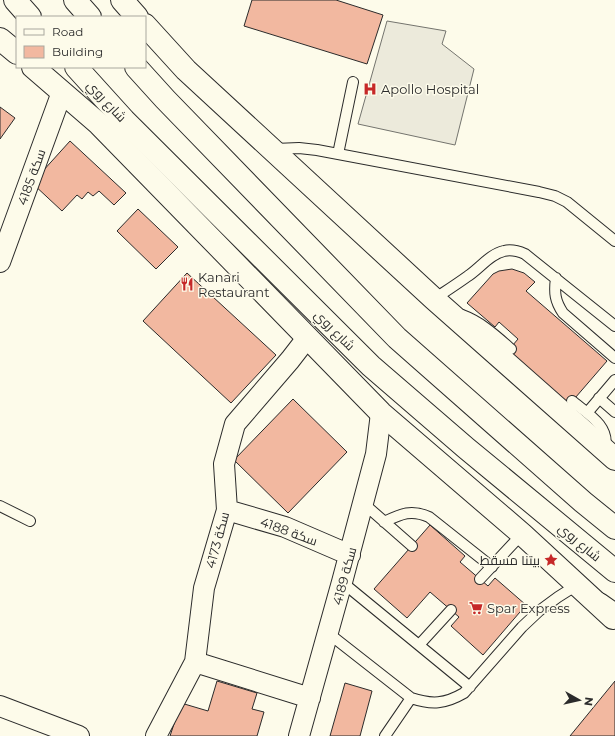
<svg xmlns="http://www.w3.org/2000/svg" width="615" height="736" viewBox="0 0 615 736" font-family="Montserrat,Cairo,sans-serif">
<rect width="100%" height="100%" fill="#fdfbea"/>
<!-- parking -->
<path fill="#eceadb" stroke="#74746e" d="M387 21 446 31 442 44 474 69 455 145 358 124Z"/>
<!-- building -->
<path fill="#f2b8a0" stroke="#2b2b2b" d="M252 0H336L383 15 367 64 244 26Z
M0 107 15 118 0 139Z
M70 141 126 193 114 205 99 191 93 196 88 192 82 199 77 195 62 211 32 183Z
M138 209 178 247 156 269 117 231Z
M512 269 524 273 535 282 526 291 607 361 569 405 507 352 518 339 499 322 495 327 467 303 493 274 499 271Z
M187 273 276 355 231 403 143 321Z
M293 399 347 452 288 513 234 460Z
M430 525 465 556 460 562 488 586 495 578 526 605 483 655 451 626 459 617 430 592 407 618 374 589Z
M217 681 257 693 252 709 264 712 257 736H170L181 703 208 711Z
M615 681V736H570Z
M345 683 372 691 360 736H330Z"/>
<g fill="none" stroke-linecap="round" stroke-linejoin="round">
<!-- service casing -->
<g stroke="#2b2b2b" stroke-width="12">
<path id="service" d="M275 149 299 148 317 150 539 192 555 196 567 202 615 241
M338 154 353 82
M556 278C554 293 555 301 563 313L615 358
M434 299C446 291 457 284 468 276 480 268 490 254 504 251 512 249 518 251 525 254L615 326
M462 315C481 322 495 335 511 349
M599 398 615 412
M572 401C588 414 610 426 605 448
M587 413 615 380
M363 503 412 546
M0 506 30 521
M384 522C401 514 411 509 429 517L492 567
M480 579 522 534
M342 582 470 687
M328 633 411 698C432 705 445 704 464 693L522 627 539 611 558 597 577 585
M419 645 451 610
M385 736 411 698"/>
</g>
<!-- minor casing -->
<g stroke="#2b2b2b" stroke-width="22">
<path id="minor" d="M0 262 62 92
M227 510 285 527 350 555
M195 662 310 698
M0 706 79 736
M156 736 195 662 204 588 227 510 224 464 235 424 290 360 307 338
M299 736 342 582 376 454 381 413"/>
</g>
<!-- secondary casing -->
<g stroke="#2b2b2b" stroke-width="24">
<path id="secondary" d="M122 0 137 17
M145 25 186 70 434 299 615 459
M0 39 17 53
M33 67 99 124 381 413 522 534 613 618"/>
</g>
<!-- primary casing -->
<g stroke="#2b2b2b" stroke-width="24">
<path id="primary" d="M15 0 30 17
M75 0 90 17
M76 67 124 120 371 366 466 448 615 571
M136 67 165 99 397 338 583 502 615 528
M599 604 615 615"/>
</g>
<!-- service -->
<use href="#service" stroke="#fdfbea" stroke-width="10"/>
<!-- minor -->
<use href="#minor" stroke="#fdfbea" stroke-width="20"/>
<!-- secondary -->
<use href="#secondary" stroke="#fdfbea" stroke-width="22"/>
<!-- primary -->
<use href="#primary" stroke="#fdfbea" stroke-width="22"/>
</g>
<!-- icons -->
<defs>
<g id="hospital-bare" transform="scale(1.08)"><path d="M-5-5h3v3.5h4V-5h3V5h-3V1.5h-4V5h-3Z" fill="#c62828" stroke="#fdfbea" stroke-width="2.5" paint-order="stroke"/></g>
<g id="restaurant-bare" transform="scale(1.08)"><path d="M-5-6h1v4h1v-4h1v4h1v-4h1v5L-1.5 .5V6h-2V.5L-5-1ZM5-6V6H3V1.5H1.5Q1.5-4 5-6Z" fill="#c62828" stroke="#fdfbea" stroke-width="2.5" paint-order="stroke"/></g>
<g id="sight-bare" transform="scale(1.08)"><path d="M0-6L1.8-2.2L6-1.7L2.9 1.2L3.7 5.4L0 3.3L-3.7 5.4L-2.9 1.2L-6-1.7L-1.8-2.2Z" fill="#c62828" stroke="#fdfbea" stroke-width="2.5" paint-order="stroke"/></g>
<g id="supermarket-bare" transform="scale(1.08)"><path d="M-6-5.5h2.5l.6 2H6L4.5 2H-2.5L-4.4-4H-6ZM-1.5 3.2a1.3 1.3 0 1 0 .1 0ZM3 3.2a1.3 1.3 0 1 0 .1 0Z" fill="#c62828" stroke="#fdfbea" stroke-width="2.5" paint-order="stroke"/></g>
</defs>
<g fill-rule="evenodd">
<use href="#hospital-bare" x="370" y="89"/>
<use href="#restaurant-bare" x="187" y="284"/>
<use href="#sight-bare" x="551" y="560"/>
<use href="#supermarket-bare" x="476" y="608"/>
</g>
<g text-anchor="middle" stroke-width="3" stroke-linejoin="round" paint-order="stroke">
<!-- poi labels -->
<g font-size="13" fill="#2b2b2b" stroke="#fdfbea" text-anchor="start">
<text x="381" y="94">Apollo Hospital</text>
<text x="198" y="282">Kanari<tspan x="198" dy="15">Restaurant</tspan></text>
<text x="540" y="565" text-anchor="end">بيتنا مسقط</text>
<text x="487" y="613">Spar Express</text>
</g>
<!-- street labels -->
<g font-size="13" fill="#2b2b2b" stroke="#fdfbea">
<text transform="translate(107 101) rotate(47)" y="5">شارع روي</text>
<text transform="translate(31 177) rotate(-70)" y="5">سكة 4185</text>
<text transform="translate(335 330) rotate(45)" y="5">شارع روي</text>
<text transform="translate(289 531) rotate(20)" y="5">سكة 4188</text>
<text transform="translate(217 540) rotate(-75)" y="5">سكة 4173</text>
<text transform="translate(580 542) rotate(40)" y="5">شارع روي</text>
<text transform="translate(344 576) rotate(-75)" y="5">سكة 4189</text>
</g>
</g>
<!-- legend -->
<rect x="16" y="16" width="130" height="52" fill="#fdfbea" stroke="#a9a89e"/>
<rect x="24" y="29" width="20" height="6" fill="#fdfbea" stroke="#a9a89e"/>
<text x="52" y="36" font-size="12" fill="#2b2b2b">Road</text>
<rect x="24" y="46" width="20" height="12" fill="#f2b8a0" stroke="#a9a89e"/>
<text x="52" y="56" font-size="12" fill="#2b2b2b">Building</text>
<!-- north arrow -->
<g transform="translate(579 700) rotate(98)" stroke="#fdfbea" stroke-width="3" paint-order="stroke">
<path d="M0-3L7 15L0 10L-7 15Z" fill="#2b2b2b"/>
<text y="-6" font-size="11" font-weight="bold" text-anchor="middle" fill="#2b2b2b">N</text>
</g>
</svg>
